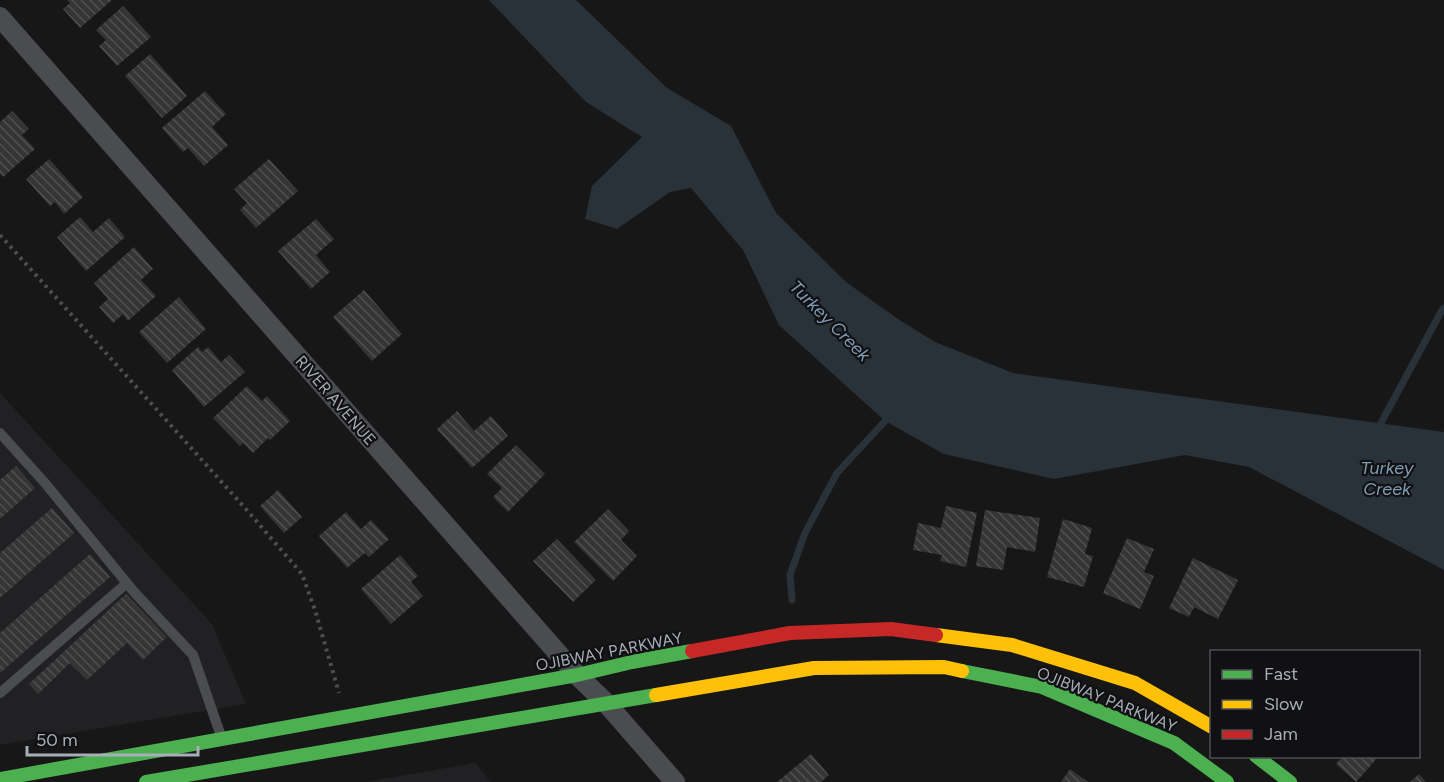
<svg xmlns="http://www.w3.org/2000/svg" width="1444" height="782" viewBox="0 0 1444 782" font-family="Figtree,sans-serif">
<defs>
<pattern id="building-back-hatch" width="6" height="6" patternUnits="userSpaceOnUse" patternTransform="scale(1.5)"><rect width="6" height="6" fill="#353536"/><path d="M-1 5l2 2M0 0l6 6M5-1l2 2" fill="none" stroke="#4f5051"/></pattern>
</defs>
<rect width="100%" height="100%" fill="#171717"/>
<!-- built -->
<path fill="#212123" d="M0 393 212 624 246 704 0 745Z
M475 763 491 782H365Z"/>
<!-- water -->
<path fill="#2a3239" d="M489 0H576L667 88 731 126 776 213 846 282 898 319 935 342 1013 373 1444 432V570L1249 467 1185 455 1054 479 944 454 885 421 779 325 743 250 691 188 670 192 617 229 585 219 592 186 642 137 586 102Z"/>
<g fill="none" stroke-linecap="round" stroke-linejoin="round">
<!-- stream -->
<path stroke="#2a3239" stroke-width="7" d="M1379 430 1381 423 1442 310 1444 308
M792 600 790 575 805 533 837 473 885 421"/>
</g>
<!-- building -->
<path fill="url(#building-back-hatch)" d="M67 0H112L80 28 63 9 70 3Z
M123 6 151 37 117 66 99 46 106 40 96 30Z
M150 54 187 96 162 118 125 76Z
M205 91 226 114 212 127 228 145 204 166 188 148 183 152 162 128Z
M12 111 29 129 22 135 35 149 3 177 0 174V122Z
M49 159 83 197 64 214 55 202 50 206 26 179Z
M269 159 298 191 256 228 240 210 247 203 234 189Z
M80 217 93 232 109 218 125 237 86 271 57 237Z
M316 219 334 239 316 255 330 272 311 289 278 251Z
M134 247 153 269 141 280 156 296 128 321 123 314 113 323 99 307 108 299 94 283Z
M364 290 402 334 372 361 333 317Z
M179 297 206 329 167 363 139 332Z
M198 347 202 352 208 347 221 362 229 355 245 372 204 407 172 370Z
M247 386 262 401 267 396 290 421 270 440 268 438 253 453 243 443 240 446 213 418Z
M457 411 474 431 491 416 508 436 472 468 437 429Z
M516 445 545 474 508 512 493 497 502 488 487 474Z
M16 466 35 488 0 519V480Z
M278 490 302 517 284 533 260 506Z
M946 506 977 513 966 567 940 561 942 555 913 550 918 523 941 528Z
M52 508 74 533 0 598V553Z
M608 509 629 531 621 540 637 556 613 581 574 542Z
M985 510 1040 518 1035 552 1007 547 1003 570 976 566Z
M346 512 361 529 371 520 389 539 369 557 365 553 347 568 319 536Z
M1063 519 1092 528 1085 554 1093 556 1084 587 1047 577Z
M1127 538 1154 549 1144 572 1154 576 1140 609 1103 593Z
M557 539 596 580 573 602 533 561Z
M90 554 110 577 0 673V633Z
M400 555 418 576 411 582 423 596 391 624 361 589Z
M1193 558 1238 580 1218 619 1194 607 1189 617 1169 608Z
M126 594 167 637 143 660 127 643 87 680 70 663 38 694 29 684Z
M811 754 829 775 821 782H777Z
M1343 756H1379L1356 782 1336 764Z
M1070 769 1088 782H1061Z
M1419 774 1426 782H1410Z"/>
<g fill="none" stroke-linecap="round" stroke-linejoin="round">
<!-- path -->
<path stroke="#4d4e52" stroke-width="4" stroke-dasharray="3 4.5" stroke-linecap="butt" d="M0 235 245 508 302 574 315 610 339 693"/>
<!-- lane -->
<path stroke="#4b4c50" stroke-width="10" d="M0 433 45 483 135 593 193 655 222 739
M0 693 127 583"/>
<!-- street -->
<path stroke="#4b4c50" stroke-width="20" d="M0 17 577 675 606 703 675 782"/>
<!-- fast -->
<path stroke="#4caf50" stroke-width="14" d="M962 671 1042 687 1174 743 1227 782
M1256 756 1290 782
M0 779 577 675 632 662 692 651
M146 782 656 695"/>
<!-- slow -->
<path stroke="#ffc107" stroke-width="14" d="M936 635 1012 645 1135 683 1212 727
M656 695 814 668 944 667 962 671"/>
<!-- jam -->
<path stroke="#c62828" stroke-width="14" d="M692 651 790 633 891 629 936 635"/>
</g>
<g text-anchor="middle" stroke-width="4.5" stroke-linejoin="round" paint-order="stroke">
<!-- street labels -->
<g font-size="16" fill="#a8adb8" stroke="#111113">
<text transform="translate(336 400) rotate(49)" y="6">RIVER AVENUE</text>
<text transform="translate(609 651) rotate(-11)" y="6">OJIBWAY PARKWAY</text>
<text transform="translate(1107 699) rotate(22)" y="6">OJIBWAY PARKWAY</text>
</g>
<!-- water labels -->
<g font-size="18" font-style="italic" fill="#7f9bb3" stroke="#111113">
<text transform="translate(830 321) rotate(45)" y="6">Turkey Creek</text>
<text x="1387" y="474">Turkey<tspan x="1387" dy="21">Creek</tspan></text>
</g>
</g>
<!-- legend -->
<rect x="1210" y="650" width="210" height="108" fill="#111113" stroke="#4d4f55" stroke-width="1.5"/>
<rect x="1222" y="670" width="30" height="9" fill="#4caf50" stroke="#4d4f55" stroke-width="1.5"/>
<text x="1264" y="680" font-size="18" fill="#a8adb8">Fast</text>
<rect x="1222" y="700" width="30" height="9" fill="#ffc107" stroke="#4d4f55" stroke-width="1.5"/>
<text x="1264" y="710" font-size="18" fill="#a8adb8">Slow</text>
<rect x="1222" y="730" width="30" height="9" fill="#c62828" stroke="#4d4f55" stroke-width="1.5"/>
<text x="1264" y="740" font-size="18" fill="#a8adb8">Jam</text>
<!-- scale -->
<path d="M27 746v9h171v-9" fill="none" stroke="#a8adb8" stroke-width="3"/>
<text x="36" y="746" font-size="18" fill="#a8adb8" stroke="#111113" stroke-width="4.5" paint-order="stroke">50 m</text>
</svg>
